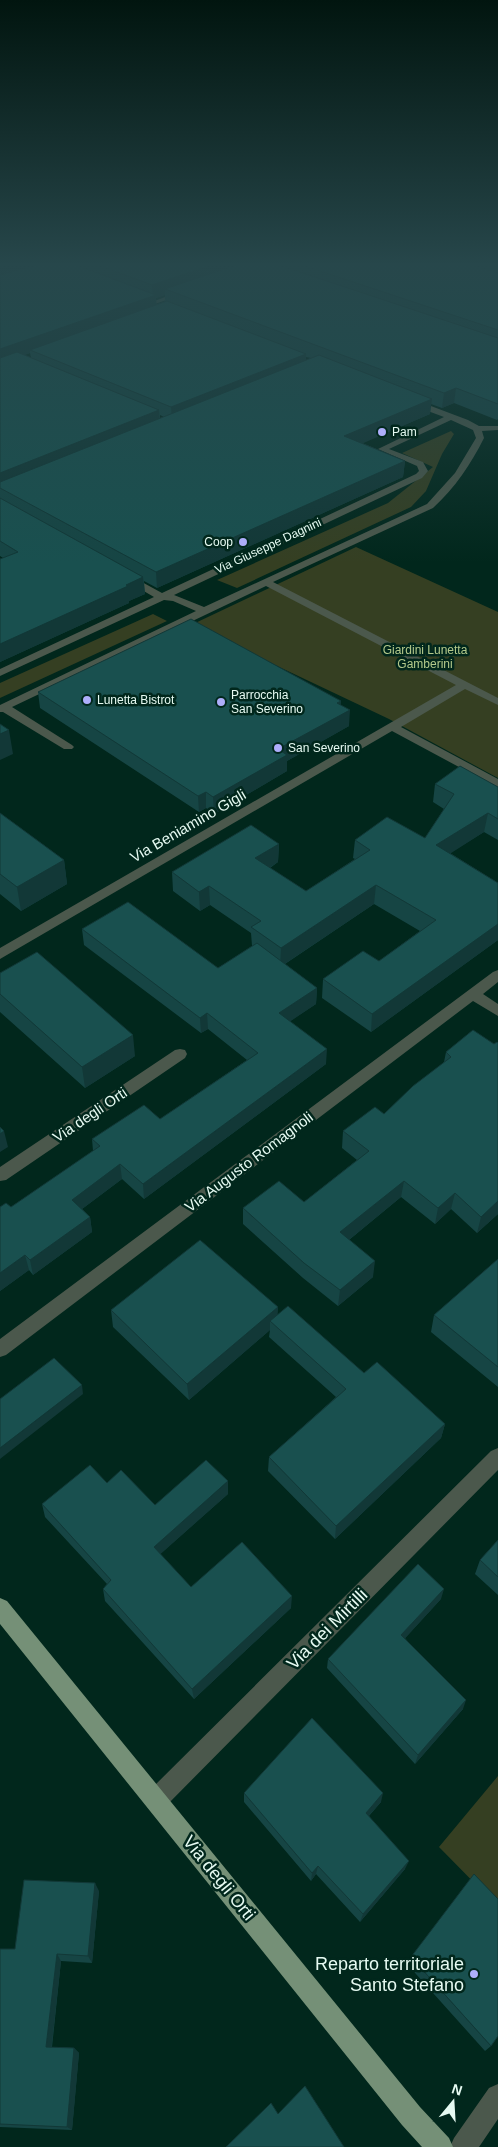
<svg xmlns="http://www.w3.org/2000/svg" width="498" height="2147" viewBox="0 0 498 2147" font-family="Arial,sans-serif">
<rect width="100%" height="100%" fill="#01271c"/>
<!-- green -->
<path fill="#353f22" d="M451 431 454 434 442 454 426 491 411 507 237 588 217 580 388 503 433 467 402 453Z
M356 547 498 612V778L389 719 191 625Z
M153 614 167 621 0 698V683Z
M498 1776V1907L439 1847Z"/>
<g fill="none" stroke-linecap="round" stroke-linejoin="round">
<!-- minor -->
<path fill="#4b584c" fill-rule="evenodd" d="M184 290 187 292 186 293 155 304 149 303Z
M409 400H415L468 420 479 426H498V430L482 431 484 438C471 464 455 488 433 508L273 582 498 698V705L465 689 401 727 498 779V788L392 731 0 959V948L456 685 266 586 12 707 72 745 74 747 72 749H64L3 712H0V705L196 611 173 601 164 600 0 676V669L154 597 123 579V575H129L162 593 416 474 419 471 417 466 378 449 444 417 409 404ZM451 420 473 430 476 438 455 473 427 504 204 607 174 595 422 478 428 471 423 462 389 449Z
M498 970V982L483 994 498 1004V1016L473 1001 6 1355 0 1357V1339L493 972Z
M180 1049 185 1050 187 1054 185 1058 6 1180 0 1181V1167L175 1050Z
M498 1448V1470L164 1808 156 1811 148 1808 145 1800 148 1792 491 1451Z
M498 2084V2119L479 2147H450L454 2138 489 2088Z"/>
<!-- major -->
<path fill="#759077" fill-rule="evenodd" d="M0 1598 7 1601 420 2107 449 2138 453 2147H422L402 2125 0 1624Z"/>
</g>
<!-- wall -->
<path fill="#164544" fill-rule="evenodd" d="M0 262H498V419L497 420 454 403 442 408 431 404 430 414 362 443 405 461 403 477 157 588 144 581 145 594 129 601V603L0 662V559L3 558 0 556ZM165 295V302L156 305V298ZM30 353 31 358 24 355ZM306 357 311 358 306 360ZM160 415 164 417 160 419Z
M38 692 341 701 340 705 349 726 287 761V771L214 814 206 808 199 812 40 708Z
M435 784 498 787V840L484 832 450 853 498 883V940L371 1032 322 998 323 979 379 961 420 931 374 904 285 964 317 988 316 1004 290 1021 326 1064 144 1199 122 1179 82 1209 90 1217 92 1232 33 1275 29 1270 0 1291V1207H11L93 1151 92 1139 160 1119 247 1060 208 1029 201 1033 84 945 82 929 218 968 252 946 251 933 210 905 200 911 173 891 172 872 279 844 278 862 270 868 306 891 355 859 353 858 355 840 425 838 444 809 433 802Z
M0 813 64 860 67 884 21 911 0 894Z
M0 973 135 1056 85 1088 0 1012Z
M473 1030 498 1214 477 1233 451 1209 435 1224 401 1197 349 1240 373 1277 338 1306 303 1278 243 1224V1208L304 1202 357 1160 342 1148 343 1131 384 1114 444 1062 446 1052Z
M498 1259V1387L431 1332 434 1315Z
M278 1307 277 1315 364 1373 445 1424 441 1438 335 1539 268 1471 269 1457 336 1397 269 1337 270 1330 189 1400 113 1327 111 1310Z
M107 1483 155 1505 228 1494 160 1554 191 1587 291 1608 194 1699 105 1601 103 1589 107 1584 45 1517 42 1504Z
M498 1540V1595L475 1574 480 1560Z
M441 1599 405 1638 463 1709 415 1764 327 1668 328 1659Z
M244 1793 381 1802 369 1816 405 1869 360 1922 316 1874 311 1881 244 1802Z
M99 1891 92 1963 61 1961 52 2047 74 2048 79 2053 72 2130 0 2127V1949H15Z
M411 1957 491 2046 485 2051 407 1964Z"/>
<!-- shaded-wall -->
<path fill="#123837" d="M20 262H48L0 281V268Z
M221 262H246L165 289V295L156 298 157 309 30 350V353L0 364V349L153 296 152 285Z
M306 354V366L172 420 171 407Z
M456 388 454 403 442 408 444 393Z
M432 399 430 414 343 452 344 436Z
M159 410 160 425 0 488V473Z
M405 461 403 477 157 588 156 572Z
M143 577 145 594 129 601V603L0 662V644Z
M341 701 340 715 350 710 349 726 287 761V771L214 814 213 797 278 749Z
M9 730 13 754 0 760V734Z
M206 792V808L199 812 198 796Z
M488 813 484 832 434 864 436 845Z
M279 844 278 862 255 877V858Z
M64 860 67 884 21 911 17 887Z
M376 885 374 904 280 967 281 948Z
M209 886 210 905 200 911 199 892Z
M498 924V940L371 1032 372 1014Z
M317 988 316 1004 279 1029V1013Z
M207 1013 208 1029 201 1033 200 1018Z
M133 1035 135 1056 85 1088 82 1067Z
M327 1049 326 1064 144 1199 143 1184Z
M4 1131 8 1147 0 1152V1134Z
M120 1164 122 1179 74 1215 72 1200Z
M404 1181 401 1197 339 1248 340 1232Z
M455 1193 451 1209 435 1224 438 1208Z
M498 1201V1214L477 1233 481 1217Z
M90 1217 92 1232 33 1275 30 1260Z
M25 1255 29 1270 0 1291V1273Z
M375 1261 373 1277 338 1306 340 1290Z
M278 1307 277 1324 270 1321V1330L189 1400 187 1384Z
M82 1385 83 1394 0 1459V1448Z
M445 1424 441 1438 335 1539 336 1526Z
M228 1481V1494L155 1559 154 1547Z
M444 1589 441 1599 399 1645 401 1635Z
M292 1596 291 1608 194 1699 192 1689Z
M466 1700 463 1709 415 1764 418 1755Z
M383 1793 381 1802 363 1822 366 1813Z
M409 1861 405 1869 360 1922 363 1914Z
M318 1866 316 1874 311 1881 312 1873Z
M95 1883 99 1891 92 1963 88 1956Z
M57 1954 61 1961 51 2052 46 2047Z
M74 2048 79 2053 72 2130 67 2127Z"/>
<!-- building -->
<path fill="#19504f" stroke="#123837" d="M0 262H20L0 268Z
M48 262H68L156 295 0 349V275Z
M90 262H221L152 285Z
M245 262H270L498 338V404L456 388 444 393 165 289Z
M293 262H462L498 273V330Z
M487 262H498V265Z
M167 301 306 354 171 407 30 350Z
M17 352 159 410 0 473V358Z
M319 355 432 399 344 436 405 461 156 572 0 488V482Z
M0 498 143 577 126 585 128 586 0 644V559L18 552 0 541Z
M191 619 341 701 337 703 350 710 278 749 287 755 213 797 206 792 198 796 38 692Z
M0 724 9 730 0 734Z
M460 766 498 787V819L488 813 436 845 498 883V924L372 1014 323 979 363 951 379 961 436 920 376 885 281 948 251 927 261 921 209 886 199 892 172 872 251 825 279 844 255 858 306 891 370 850 355 840 387 817 425 838 454 794 435 784Z
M0 813 64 860 17 887 0 874Z
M128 902 218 968 257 943 317 988 279 1013 327 1049 143 1184 120 1164 72 1200 90 1217 30 1260 25 1255 0 1273V1207L6 1203 11 1207 100 1146 92 1139 144 1105 160 1119 258 1053 207 1013 200 1018 82 929Z
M37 952 133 1035 82 1067 0 994V973Z
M473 1030 494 1044 497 1042 498 1043V1201L481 1217 455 1193 438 1208 404 1181 340 1232 375 1261 340 1290 304 1263 243 1208 279 1181 304 1202 369 1151 343 1131 375 1107 384 1114 413 1086 451 1057 446 1052Z
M0 1127 4 1131 0 1134Z
M200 1240 278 1307 187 1384 111 1310Z
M498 1259V1367L434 1315Z
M288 1306 364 1373 377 1362 445 1424 336 1526 269 1457 346 1389 270 1321Z
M54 1358 82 1385 0 1448V1399Z
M206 1460 228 1481 154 1547 191 1587 242 1542 292 1596 192 1689 103 1589 111 1580 42 1504 90 1465 107 1483 121 1470 155 1505Z
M498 1540V1577L480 1560Z
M418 1564 444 1589 401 1635 466 1700 418 1755 328 1659Z
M312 1718 383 1793 366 1813 409 1861 363 1914 318 1866 312 1873 244 1793Z
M474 1874 498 1899V2036L491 2046 411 1957Z
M24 1880 95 1883 88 1956 57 1954 46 2047 74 2048 67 2127 0 2124V1949H15Z
M305 2086 344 2147H226L271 2103 278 2114Z"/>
<!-- sky -->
<linearGradient id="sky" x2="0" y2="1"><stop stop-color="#01150f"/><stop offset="0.47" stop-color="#27474b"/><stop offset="1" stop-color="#27474b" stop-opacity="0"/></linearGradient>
<rect width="498" height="563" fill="url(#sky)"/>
<!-- markers -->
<g fill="#aeaefb" stroke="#01271c" stroke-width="2">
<circle cx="382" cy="432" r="5"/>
<circle cx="243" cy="542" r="5"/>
<circle cx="87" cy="700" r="5"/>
<circle cx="221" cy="702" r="5"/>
<circle cx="278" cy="748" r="5"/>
<circle cx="474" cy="1974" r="5"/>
</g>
<g text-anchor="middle" stroke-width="5" stroke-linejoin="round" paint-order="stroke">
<!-- far-poi labels -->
<g font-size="12" fill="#e6faf2" stroke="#01271c" text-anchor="start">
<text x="392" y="436">Pam</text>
<text x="233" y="546" text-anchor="end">Coop</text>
<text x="231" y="699">Parrocchia<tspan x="231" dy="14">San Severino</tspan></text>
<text x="97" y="704">Lunetta Bistrot</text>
<text x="288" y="752">San Severino</text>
</g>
<!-- far-street labels -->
<g font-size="12" fill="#e6faf2" stroke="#01271c">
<text transform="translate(268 546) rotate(-25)" y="4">Via Giuseppe Dagnini</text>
</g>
<!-- far-park labels -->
<g font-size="12" fill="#b3c98b" stroke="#01271c">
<text x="425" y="654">Giardini Lunetta<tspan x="425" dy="14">Gamberini</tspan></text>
</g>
<!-- street labels -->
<g font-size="15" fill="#e6faf2" stroke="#01271c">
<text transform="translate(188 826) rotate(-30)" y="5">Via Beniamino Gigli</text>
<text transform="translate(90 1115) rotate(-34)" y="5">Via degli Orti</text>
<text transform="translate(249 1162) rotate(-37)" y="5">Via Augusto Romagnoli</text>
</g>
<!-- near-street labels -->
<g font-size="18" fill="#e6faf2" stroke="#01271c">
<text transform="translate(327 1629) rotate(-45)" y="6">Via dei Mirtilli</text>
<text transform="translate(219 1878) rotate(51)" y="6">Via degli Orti</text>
</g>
<!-- near-poi labels -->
<g font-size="18" fill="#e6faf2" stroke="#01271c" text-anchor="end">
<text x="464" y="1970">Reparto territoriale<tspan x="464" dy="21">Santo Stefano</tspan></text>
</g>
</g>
<!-- north arrow -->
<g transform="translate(453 2102) rotate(18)" stroke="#01271c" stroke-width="4" paint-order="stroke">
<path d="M0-4L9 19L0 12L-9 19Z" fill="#e6faf2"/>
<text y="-8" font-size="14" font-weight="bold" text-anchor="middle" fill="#e6faf2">N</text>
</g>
</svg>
